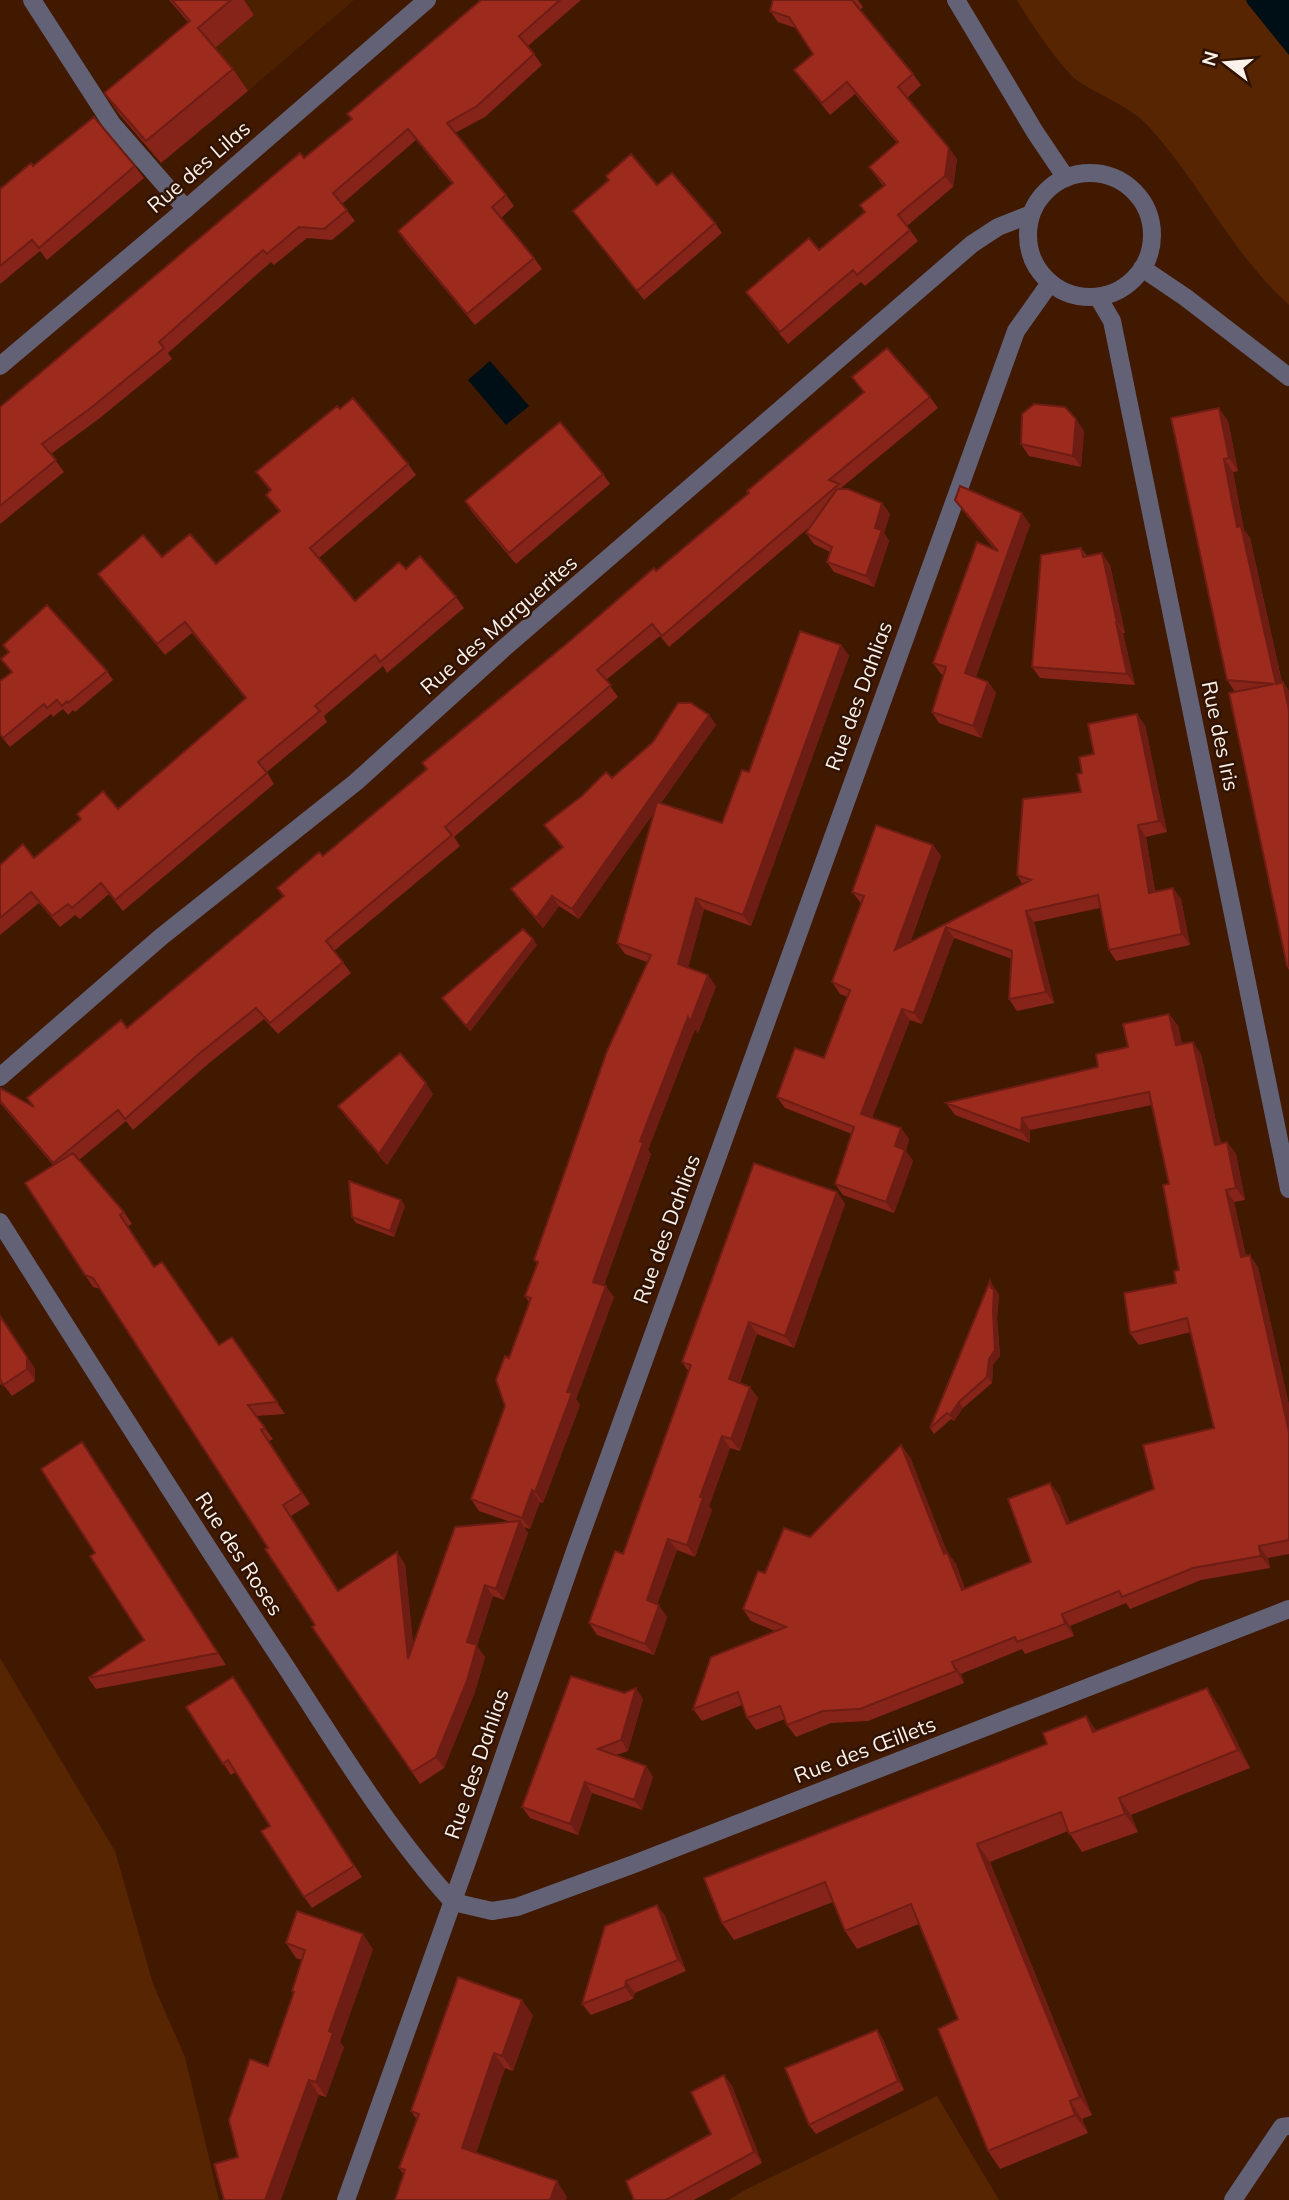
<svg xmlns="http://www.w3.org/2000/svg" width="1289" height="2200" viewBox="0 0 1289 2200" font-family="Mulish,sans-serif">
<rect width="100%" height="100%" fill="#401900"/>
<!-- built -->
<path fill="#4d2000" d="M242 0H354L248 91 213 49 254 15Z"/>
<!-- green -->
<path fill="#572501" d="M1017 0H1289V305C1231 253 1199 180 1146 124 1132 108 1097 94 1078 81 1063 71 1027 18 1017 0Z
M0 1658 115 1851 153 1984 185 2057 219 2200H0Z
M937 2096 999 2200H729L743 2191Z"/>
<!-- water -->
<path fill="#000e16" d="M1246 0H1289V55L1247 3Z
M490 361 529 406 506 425 468 380Z"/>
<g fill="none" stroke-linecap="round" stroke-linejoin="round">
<!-- service -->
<path stroke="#636175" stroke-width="18" d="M32 0 112 124 186 209"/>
<!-- minor -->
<path stroke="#636175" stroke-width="18" d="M1098 297 1112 321 1289 1189
M0 366 187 208 427 0
M0 1077 161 937 356 782 503 649 972 244 998 227 1031 214
M0 1222C94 1370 187 1518 284 1664 336 1744 389 1832 453 1902
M453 1902 492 1911 517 1907 634 1864 1289 1609
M346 2200 474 1842 575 1551 1016 331 1050 283
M1233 2200 1282 2127 1289 2126"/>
<!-- tertiary -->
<path stroke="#636175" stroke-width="18" d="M956 0 1035 132 1066 178
M1028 235a62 62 0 1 1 124 0a62 62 0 1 1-124 0Z
M1142 268 1185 297 1289 377"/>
</g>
<!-- wall -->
<path fill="#862419" d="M169 0H244L254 15 215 48 233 69 248 91 161 163 119 114 104 93 188 22Z
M481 0H581L528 46 542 65 485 117 455 133 506 195 514 206 501 218 534 258 542 269 475 325 406 243 398 231 452 184 416 140 342 204 355 221 332 240 307 238 274 265 271 262 168 353 172 359 100 418 51 454 64 472 0 524V407L351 119 347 114Z
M773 0H858L863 7 860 10 913 74 921 85 907 98 949 148 957 159 953 187 907 226 918 241 865 286 861 282 788 344 754 303 746 292 819 250 865 212 860 205 883 186 869 167 897 143 855 94 830 115 794 70 813 54 796 28 778 22 770 11Z
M33 166H135L144 178 47 260 40 251 0 284V189Z
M657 185 715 223 722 233 644 300 573 211Z
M852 377 930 397 938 408 841 488 882 503 890 514 884 533 889 541 874 587 834 572 827 562 830 552 814 544 806 533 813 524 669 647 660 636 606 680 618 697 454 837 460 846 334 951 351 973 278 1034 264 1019 208 1064 133 1130 126 1121 79 1160 124 1212 132 1224 128 1226 155 1267 219 1345 232 1337 285 1414 256 1416 273 1439 269 1441 310 1504 291 1516 339 1591 405 1564 413 1644 511 1522 479 1511 471 1499 505 1406 509 1358 529 1302 525 1296 537 1264 534 1260 647 962 625 954 617 943 654 812 579 919 559 906 543 928 518 899 511 889 562 848 544 825 612 778 709 715 716 725 661 803 722 823 749 772 841 645 849 656 751 926 704 909 688 968 708 975 716 987 698 1033 695 1029 648 1150 651 1154 604 1285 614 1297 576 1399 580 1405 543 1503 540 1502 530 1529 524 1527 528 1533 504 1600 493 1596 477 1646 485 1657 475 1692 444 1768 420 1784 312 1627 315 1625 268 1548 101 1289 93 1287 85 1275 53 1165 0 1103V1088L32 1106 27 1098 127 1028 283 897 277 888 323 856 427 770 422 763 748 494 863 392Z
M340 409 408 464 416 475 319 558 355 601 406 569 456 597 464 608 387 673 383 666 324 716 327 722 267 772 274 784 123 911 109 894 80 919 75 915 60 927 39 903 0 935V865L34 858 81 819 77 814 118 809 245 698 192 633 165 655 106 585 98 574 162 557 216 564 279 512 266 495 270 491 256 472Z
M1171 418 1228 421 1238 471 1233 472 1244 530 1250 538 1282 682H1283L1289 691V970L1287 966 1235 692 1227 680Z
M1084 431 1081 467 1029 456 1021 444Z
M603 474 610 484 516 564 472 512 465 501Z
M955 500 1022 513 1030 525 976 677 988 682 996 693 981 738 939 723 932 712 944 675 941 674 933 663 995 550 963 511Z
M1081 548 1087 556 1110 565 1125 633H1123L1135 685 1040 678 1032 667Z
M3 645 107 671 113 680 75 712 73 710 68 715 63 709 53 717 51 714 10 747 0 735V681L11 672 1 659 8 653Z
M1145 725 1167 832 1146 837 1155 891 1173 888 1181 899 1190 945 1116 961 1109 950 1100 908 1034 922 1054 1003 1017 1011 1009 999 1012 959 954 938 922 1024 910 1020 872 1118 901 1128 909 1139 906 1151 913 1161 894 1213 843 1195 835 1184 852 1134 785 1108 777 1097 824 1058 848 997 840 994 832 982 861 903 852 892 933 845 941 856 910 943 1023 885 1017 875 1081 792 1082 773 1094 754Z
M1169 1014 1178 1026 1182 1044 1201 1054 1221 1144 1227 1142 1236 1154 1245 1200 1234 1202 1246 1256 1258 1267 1289 1405V1554L1268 1558 1270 1568 1201 1580 1130 1609 1126 1603 1070 1626 1074 1636 1025 1654 1022 1649 961 1674 964 1683 868 1721 831 1723 796 1737 787 1725 785 1719 756 1730 747 1718 742 1705 702 1721 693 1709 775 1631 751 1621 743 1609 765 1573 910 1457 947 1552 956 1564 965 1589 1031 1562 1050 1483 1059 1495 1070 1523 1154 1489 1214 1428 1191 1332 1139 1345 1130 1333 1176 1283 1179 1270 1169 1184 1152 1105 1030 1130V1143L955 1115 946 1103 1098 1067 1128 1047Z
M433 1094 387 1165 346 1117 338 1106Z
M837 1192 845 1204 794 1348 757 1334 740 1383 758 1398 740 1451 730 1448 709 1506 712 1510 695 1557 677 1550 657 1604 667 1617 654 1655 597 1635 589 1623 623 1554 689 1372 682 1362Z
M401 1200 405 1206 394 1237 356 1223 352 1217Z
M990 1281 999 1295 997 1318 1000 1356 993 1365 992 1383 963 1408 954 1421 951 1419 934 1434 930 1428Z
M0 1314 35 1369V1381L12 1396 2 1383 0 1385Z
M90 1454 226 1665 96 1689 88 1678 144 1640 95 1553Z
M241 1689 362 1877 312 1908 304 1897 270 1826 236 1772 231 1775 186 1707Z
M643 1699 628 1751 616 1755 646 1766 653 1777 642 1810 592 1793 578 1835 530 1818 522 1807Z
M1219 1706 1250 1768 1131 1815 1138 1832 1082 1852 1068 1831 990 1862 1092 2115 1082 2119 1088 2133 1000 2169 988 2151 958 2019 919 1924 857 1949 845 1931 833 1902 734 1940 722 1923 1047 1744 1086 1716 1096 1731Z
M657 1905 665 1916 686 1971 635 1993 633 1999 591 2015 582 2004Z
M286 1943 373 1949 340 2042 344 2047 326 2097 319 2095 238 2157 268 2066 294 1994 292 1991 302 1960 296 1958Z
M533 2015 513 2071 505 2068 476 2153 567 2197 404 2175 399 2168 417 2120 411 2111Z
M877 2030 883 2039 904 2090 816 2134 809 2125Z
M724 2075 732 2086 762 2163 694 2200H634L711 2134Z"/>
<!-- shaded-wall -->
<path fill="#6d1d14" d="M949 148 957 159 953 187 945 176Z
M1219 408 1228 421 1238 471 1229 458Z
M1076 419 1084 431 1081 467 1073 456Z
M1224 459 1233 472 1244 530 1250 538 1285 697 1276 684 1237 527Z
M882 503 890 514 884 533 889 541 874 587 866 576 875 528Z
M1022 513 1030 525 973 685 965 673Z
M1102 553 1110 565 1125 633 1117 622Z
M1116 622 1123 633 1135 685 1127 674Z
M841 645 849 656 751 926 743 915Z
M988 682 996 693 981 738 973 726Z
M1283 682 1289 691V710Z
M1137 714 1145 725 1167 832 1159 821Z
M709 715 716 725 579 919 572 909Z
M1138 825 1146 837 1157 904 1149 893Z
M933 845 941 856 903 961 895 950Z
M1173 888 1181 899 1190 945 1182 934Z
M552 896 559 906 543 928 536 918Z
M696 898 704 909 686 976 678 964Z
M1026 911 1034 922 1054 1003 1046 992Z
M946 927 954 938 922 1024 914 1013Z
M533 939 537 945 470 1032 466 1026Z
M708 975 716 987 698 1033 695 1029 648 1150 651 1154 601 1293 593 1282 640 1141 688 1017Z
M902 1009 910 1020 869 1125 861 1114Z
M1169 1014 1178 1026 1185 1057 1176 1045Z
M1193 1042 1201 1054 1224 1157 1215 1145Z
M426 1083 433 1094 387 1165 379 1154Z
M1022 1118 1030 1130V1143L1021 1131Z
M901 1128 909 1139 906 1151 913 1161 894 1213 886 1202 895 1146Z
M1227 1142 1236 1154 1245 1200 1236 1188Z
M1226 1190 1234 1202 1249 1269 1241 1257Z
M837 1192 845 1204 794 1348 785 1336Z
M401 1200 405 1206 394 1237 390 1231Z
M1250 1255 1258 1267 1289 1405V1432Z
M990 1281 999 1295 997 1318 1000 1356 993 1365 992 1383 987 1377Z
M606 1286 614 1297 576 1399 580 1405 543 1503 535 1492 567 1392Z
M0 1314 35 1369V1381L27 1369Z
M749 1322 757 1334 737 1391 729 1379Z
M750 1387 758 1398 740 1451 731 1439Z
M959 1402 963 1408 954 1421 950 1415Z
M722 1436 730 1448 709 1506 712 1510 695 1557 687 1545 700 1497Z
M901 1445 910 1457 947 1552 956 1564 970 1602 962 1590 944 1554Z
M1050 1483 1059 1495 1075 1536 1067 1524Z
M532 1490 540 1502 530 1529 522 1518Z
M520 1521 528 1533 504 1600 496 1589Z
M668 1539 677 1550 655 1611 647 1600Z
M1259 1546 1268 1558 1270 1568 1261 1556Z
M397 1552 405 1564 416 1671 408 1659Z
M485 1585 493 1596 477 1646 485 1657 475 1692 444 1768 436 1757 467 1642Z
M659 1605 667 1617 654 1655 645 1644Z
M1062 1614 1070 1626 1074 1636 1065 1624Z
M952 1662 961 1674 964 1683 956 1671Z
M636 1688 643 1699 628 1751 621 1740Z
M1207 1688 1219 1706 1250 1768 1238 1750Z
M1086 1716 1099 1734 1093 1732Z
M646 1766 653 1777 642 1810 634 1800Z
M585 1782 592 1793 578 1835 570 1824Z
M1119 1798 1131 1815 1138 1832 1125 1814Z
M977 1844 990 1862 1092 2115 1080 2097Z
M657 1905 665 1916 686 1971 678 1960Z
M363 1934 373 1949 340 2042 344 2047 326 2097 316 2082 329 2031Z
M626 1981 635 1993 633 1999 625 1987Z
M522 2000 533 2015 513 2071 502 2056Z
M877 2030 883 2039 904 2090 898 2081Z
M494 2053 505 2068 472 2163 462 2148Z
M724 2075 732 2086 762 2163 754 2152Z
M309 2080 319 2095 281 2200H265Z
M1070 2101 1082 2119 1088 2133 1075 2115Z
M557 2181 567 2197 566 2200H550Z"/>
<!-- building -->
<path fill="#9c2a1d" stroke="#6d1d14" stroke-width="2" d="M172 0H231L198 28 233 69 146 141 104 93 190 21Z
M481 0H560L519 36 534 54 477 106 447 123 506 195 492 207 534 258 467 314 398 231 453 183 408 129 333 193 347 210 324 229 299 227 267 254 263 250 159 342 164 348 92 407 42 444 56 460 0 506V407L300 153 304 158 352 119 347 114Z
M773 0H852L913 74 898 87 949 148 945 176 898 215 910 230 857 275 853 270 780 332 746 292 809 238 819 250 865 212 860 205 885 185 869 167 898 142 847 82 822 103 794 70 813 54 789 17 770 11Z
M94 117 135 166 39 248 32 240 0 266V189L31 163 33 166Z
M631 154 657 185 672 173 715 223 637 291 573 211 609 180 606 176Z
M887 348 930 397 829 480 839 484 662 636 652 624 597 670 611 685 445 827 452 835 326 941 343 962 270 1023 256 1008 200 1053 125 1119 118 1110 53 1163 0 1101V1088L34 1107 27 1098 121 1020 127 1028 284 896 277 888 319 852 323 856 427 769 422 763 571 640 654 568 656 571 749 493 747 491 864 392 852 377Z
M353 398 408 464 310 548 355 601 399 562 406 569 420 556 456 597 380 662 375 655 315 706 320 711 258 762 267 773 115 900 101 883 72 908 68 904 52 916 31 892 0 918V865L23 844 34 858 81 819 77 814 103 791 118 809 246 698 185 622 157 644 98 574 143 535 162 557 190 534 216 564 280 511 266 495 271 490 256 472 337 406 340 409Z
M1034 404 1065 407 1076 419 1073 456 1021 444 1022 414Z
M1219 408 1229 458 1224 459 1237 527 1241 526 1276 684 1283 682 1289 710V966H1287L1229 693 1274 684 1227 680 1171 418Z
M560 422 603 474 509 553 465 501Z
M960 486 1022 513 965 673 988 682 973 726 932 712 946 667 933 663 977 542 998 551 955 500Z
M837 489H848L882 503 875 528 882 530 866 576 827 562 832 547 806 533Z
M1081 548 1083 557 1102 553 1117 622H1116L1127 674 1032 667 1041 555Z
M47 605 107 671 68 703 67 701 62 706 57 700 47 708 44 704 3 738 0 734V681L12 672 1 659 9 652 3 645Z
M800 631 841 645 743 915 696 898 678 964 708 975 690 1022 688 1017 640 1141 643 1143 593 1282 606 1286 567 1392 572 1393 535 1492 532 1490 522 1518 471 1499 505 1406 496 1380 505 1356 509 1358 531 1298 525 1296 538 1262 534 1260 607 1051 651 955 617 943 657 802 722 823 742 770 749 772Z
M678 703H691L709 715 572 909 552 896 536 918 511 889 563 847 544 825 582 796 606 772 612 778 653 742Z
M1137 714 1159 821 1138 825 1149 893 1173 888 1182 934 1109 950 1098 895 1026 911 1046 992 1009 999 1012 951 946 927 914 1013 902 1009 861 1114 901 1128 895 1146 905 1150 886 1202 835 1184 854 1127 777 1097 795 1048 824 1058 850 990 832 982 864 896 852 892 876 825 933 845 895 950 1031 880 1017 875 1023 799 1081 792 1077 774 1082 773 1079 757 1094 754 1088 724Z
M523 929 533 939 466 1026 442 998Z
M1169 1014 1176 1045 1193 1042 1215 1145 1227 1142 1236 1188 1226 1190 1241 1257 1250 1255 1289 1432V1540L1259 1546 1261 1556 1193 1568 1122 1597 1119 1591 1062 1614 1065 1624 1017 1642 1015 1637 952 1662 956 1671 860 1709 823 1711 787 1725 780 1706 747 1718 738 1692 693 1709 711 1657 786 1627 743 1609 758 1571 765 1573 784 1528 810 1537 901 1445 944 1554 947 1552 962 1590 1031 1562 1008 1499 1050 1483 1067 1524 1154 1489 1143 1445 1214 1428 1187 1318 1130 1333 1124 1293 1176 1283 1174 1271 1179 1270 1163 1185 1169 1184 1149 1092 1022 1118 1021 1131 946 1103 1098 1067 1096 1054 1128 1047 1123 1024Z
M400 1053 426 1083 379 1154 338 1106Z
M73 1153 124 1212 120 1215 154 1267 162 1262 219 1345 232 1337 277 1402 248 1405 265 1428 261 1430 302 1493 283 1505 338 1591 397 1552 408 1659 455 1527 520 1521 496 1589 485 1585 467 1642 477 1645 467 1681 436 1757 412 1772 312 1627 315 1625 265 1549 268 1548 93 1278 85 1275 25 1183Z
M754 1163 837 1192 785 1336 749 1322 729 1379 750 1387 731 1439 722 1436 700 1497 703 1498 687 1545 668 1539 647 1600 659 1605 645 1644 589 1623 615 1551 623 1554 691 1365 682 1362Z
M349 1181 401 1200 390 1231 352 1217Z
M990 1281 991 1288 994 1289 993 1312 995 1350 989 1359 987 1377 959 1402 950 1415 947 1413 930 1428Z
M0 1316 27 1357V1369L3 1385 0 1379Z
M82 1442 218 1653 88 1678 144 1640 90 1556 95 1553 41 1469Z
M571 1676 624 1693 636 1688 621 1740 598 1749 646 1766 634 1800 585 1782 570 1824 522 1807Z
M233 1677 354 1866 304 1897 261 1831 270 1826 228 1760 223 1764 186 1707Z
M1207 1688 1238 1750 1119 1798 1125 1814 1069 1834 1061 1812 977 1844 1080 2097 1070 2101 1075 2115 988 2151 938 2029 958 2019 911 1904 845 1931 825 1882 722 1923 704 1878 1047 1744 1043 1733 1086 1716 1093 1732Z
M657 1905 678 1960 626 1981 625 1987 582 2004 605 1926Z
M297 1911 363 1934 329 2031 333 2033 316 2082 309 2080 265 2200H224L214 2164 238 2157 229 2120 250 2059 268 2066 294 1992 292 1991 305 1950 286 1943Z
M458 1977 522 2000 502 2056 494 2053 462 2148 557 2181 550 2200H395L405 2170 399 2168 419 2114 411 2111Z
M877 2030 898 2081 809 2125 785 2068Z
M724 2075 754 2152 666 2200H634L626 2181 711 2134 691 2092Z"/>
<g text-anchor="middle" stroke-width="5" stroke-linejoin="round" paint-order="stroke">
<!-- street labels -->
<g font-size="21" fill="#fbf1eb" stroke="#301302">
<text transform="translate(199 167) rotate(-41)" y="7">Rue des Lilas</text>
<text transform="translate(499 625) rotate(-41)" y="7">Rue des Marguerites</text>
<text transform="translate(859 696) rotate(-70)" y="7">Rue des Dahlias</text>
<text transform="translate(1220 736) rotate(78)" y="7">Rue des Iris</text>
<text transform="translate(667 1229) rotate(-70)" y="7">Rue des Dahlias</text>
<text transform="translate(239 1554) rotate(57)" y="7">Rue des Roses</text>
<text transform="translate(865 1750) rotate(-21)" y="7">Rue des Œillets</text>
<text transform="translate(477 1764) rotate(-71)" y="7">Rue des Dahlias</text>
</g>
</g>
<!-- north arrow -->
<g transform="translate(1226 63) rotate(286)" stroke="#301302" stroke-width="5" paint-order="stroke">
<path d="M0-5L12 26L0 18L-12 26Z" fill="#fbf1eb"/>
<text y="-10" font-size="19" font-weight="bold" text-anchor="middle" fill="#fbf1eb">N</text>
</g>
</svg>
